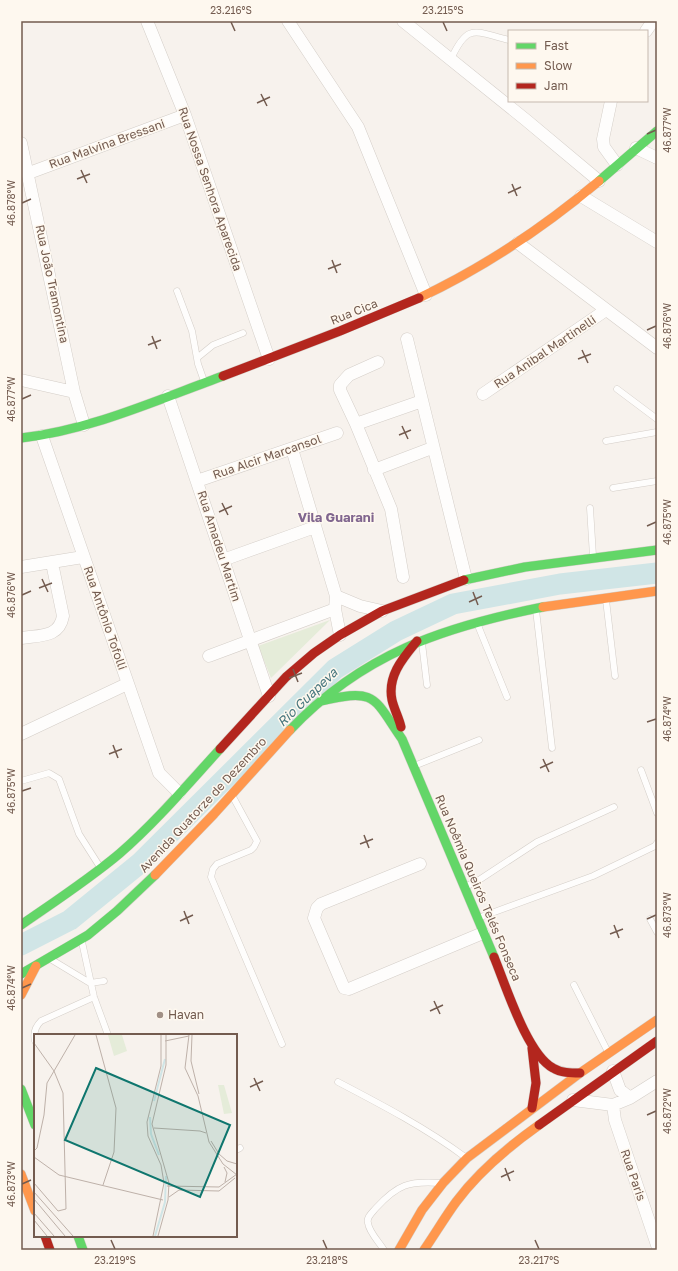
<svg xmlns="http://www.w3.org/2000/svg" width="678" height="1271" viewBox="0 0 678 1271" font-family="'Golos Text',sans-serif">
<rect width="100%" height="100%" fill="#f7f2ed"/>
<!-- green -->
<path fill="#e5ecd9" d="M330 620 271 678 258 646Z"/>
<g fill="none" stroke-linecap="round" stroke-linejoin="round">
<!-- river -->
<path stroke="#d0e5e6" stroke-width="21" d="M21 945 70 920 140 863 335 669 396 631 453 604 560 584 657 573"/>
<!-- lane casing -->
<g stroke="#d4cec8" stroke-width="7">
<path id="lane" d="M451 59C468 22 475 32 509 40
M177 291 192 331 198 364 204 381
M197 358 213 345 243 333
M617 389 657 419
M606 441 657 432
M613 488 657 481
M590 508 593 556
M606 600 615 676
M536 610 552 748
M477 623 507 697
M422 643 427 685
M414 766 479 740
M641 770 657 813
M21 781 49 773 59 779 79 834 100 867
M233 797 257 841 254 847 251 850 217 864 213 869 211 877 282 1044
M465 887 479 880 537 842 614 807
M478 918 593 876 655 846 657 843
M650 919 657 932
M82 942 94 997 108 1035
M52 960 90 983 104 981
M574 985 608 1052
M35 1041C33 1033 35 1027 41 1021L94 997
M338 1082C382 1105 426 1128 465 1157
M236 1150 240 1148
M384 1250C379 1242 369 1232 368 1223 366 1217 373 1212 376 1208 398 1184 409 1181 440 1183"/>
</g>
<!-- street casing -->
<g stroke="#d4cec8" stroke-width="13">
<path id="street" d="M147 21 185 115 269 359
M288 21 358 127 426 295
M403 21 526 120 599 181
M646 31 653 21
M611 101 603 139 604 147 617 165
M21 143 74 392 84 425
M636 148 657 158
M29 173 185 115
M581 196 657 242
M518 243 657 348
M407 339 466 579
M21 380 74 392
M483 394 606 310
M168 396 269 696
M356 424 340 390V385L349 375 378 362
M42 436 159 773 179 793
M292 449 336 596 335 609 340 635
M374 470 432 448
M197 481 337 433
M223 560 315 527
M21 567 83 557
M403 577 391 509 356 424 422 401
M336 596 360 606 382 611
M21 638C40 635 59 638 63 616L52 563
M209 656 335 609
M21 734 127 684
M420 864 321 904 317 908 314 918 344 988 349 989 483 933
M613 1071 620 1090 630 1098
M573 1100 613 1105 630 1098 657 1081
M613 1105 615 1120 657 1245"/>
</g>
<!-- fast casing -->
<g stroke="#d4cec8" stroke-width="10">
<path id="fast" d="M599 181 657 131
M21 438C91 430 157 400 223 376
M464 580 525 567 657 550
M321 701C377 688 373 697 402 739L494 957
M290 730C362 654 443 627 543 607
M21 925C54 902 88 880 119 854 156 822 188 784 220 749
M21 974 88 935 117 911 155 875
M21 1089 35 1125
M78 1236 83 1250"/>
</g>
<!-- slow casing -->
<g stroke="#d4cec8" stroke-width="10">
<path id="slow" d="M419 298C485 267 543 228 599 181
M543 607 657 591
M155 875 214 814 290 730
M21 995 36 966
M21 1174 35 1211
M399 1250 422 1210 443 1183 467 1158 580 1073 657 1020
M424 1250C435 1234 445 1217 456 1202 479 1171 508 1147 539 1125"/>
</g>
<!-- jam casing -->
<g stroke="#d4cec8" stroke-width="10">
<path id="jam" d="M223 376 340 331 419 298
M401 727C399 718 394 709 392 700 387 676 403 658 417 641
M220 749 286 677 314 653 340 635 382 611 464 580
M494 957C506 986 527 1054 553 1068 561 1073 571 1073 580 1073
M532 1048 536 1083 532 1108
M539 1125 657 1041
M45 1236 50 1250"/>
</g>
<!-- lane -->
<use href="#lane" stroke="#fefdfc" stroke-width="6"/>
<!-- street -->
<use href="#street" stroke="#fefdfc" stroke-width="12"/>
<!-- fast -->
<use href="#fast" stroke="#63d668" stroke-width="9"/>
<!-- slow -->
<use href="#slow" stroke="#ff974d" stroke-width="9"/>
<!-- jam -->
<use href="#jam" stroke="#b3261e" stroke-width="9"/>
</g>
<!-- ticks -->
<path fill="none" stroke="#735b4f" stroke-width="1.5" d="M231 22 235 31M443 22 447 31M261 94 267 106M257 103 270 97M647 134 656 130M81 170 87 183M77 179 90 174M512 184 517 196M508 193 521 187M22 203 31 199M332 260 337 273M328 269 341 264M647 330 656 326M152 336 157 349M148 345 161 340M582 350 588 363M578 359 591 354M22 399 31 395M402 426 408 439M399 435 411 430M222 503 228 515M219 512 232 506M647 526 656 522M42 579 48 592M39 588 52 583M473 592 478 605M22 595 31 591M469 602 482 596M293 669 298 682M289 678 302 673M647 722 656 719M113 745 118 758M109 754 122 749M543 759 549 772M540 768 553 762M22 791 31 788M364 835 369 848M360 844 373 839M184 911 189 924M647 919 656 915M180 921 193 915M614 925 619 938M610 934 623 929M22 988 31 984M434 1001 440 1014M430 1011 443 1005M254 1078 260 1091M250 1087 263 1081M647 1115 656 1111M505 1168 510 1181M501 1177 514 1171M22 1184 31 1180M111 1240 115 1249M323 1240 327 1249M535 1240 539 1249"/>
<!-- markers -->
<circle fill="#a19086" stroke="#fef8ef" stroke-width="1.5" cx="160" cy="1015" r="4"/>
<g text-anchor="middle" stroke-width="3" stroke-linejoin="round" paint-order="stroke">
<!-- street labels -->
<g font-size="12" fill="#735b4f" stroke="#fef8ef">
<text transform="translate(107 144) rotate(-20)" y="4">Rua Malvina Bressani</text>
<text transform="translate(210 189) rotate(71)" y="4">Rua Nossa Senhora Aparecida</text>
<text transform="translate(52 284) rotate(78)" y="4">Rua João Tramontina</text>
<text transform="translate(354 312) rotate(-22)" y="4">Rua Cica</text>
<text transform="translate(545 352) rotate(-34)" y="4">Rua Anibal Martinelli</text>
<text transform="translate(267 457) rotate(-19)" y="4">Rua Alcir Marcansol</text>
<text transform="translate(219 546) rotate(72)" y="4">Rua Amadeu Martim</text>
<text transform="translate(105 618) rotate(71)" y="4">Rua Antônio Tofolli</text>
<text transform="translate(203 805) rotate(-47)" y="4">Avenida Quatorze de Dezembro</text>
<text transform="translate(478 888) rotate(67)" y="4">Rua Noêmia Queirós Telés Fonseca</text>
<text transform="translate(633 1175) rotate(71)" y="4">Rua Paris</text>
</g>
<!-- poi labels -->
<g font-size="12" fill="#735b4f" stroke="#fef8ef" text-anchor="start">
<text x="168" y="1019">Havan</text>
</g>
<!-- neighbourhood labels -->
<g font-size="13" font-weight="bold" fill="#80668f" stroke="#fef8ef">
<text x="336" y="522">Vila Guarani</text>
</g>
<!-- water labels -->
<g font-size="13" font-style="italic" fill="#47767e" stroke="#fef8ef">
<text transform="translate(307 697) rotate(-44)" y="5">Rio Guapeva</text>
</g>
</g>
<!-- overview -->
<g transform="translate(34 1034)">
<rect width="203" height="203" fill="#f7f2ed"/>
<path d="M74 1H88L93 17 80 22ZM184 51H190L198 79 190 80Z" fill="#e5ecd9"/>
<path fill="none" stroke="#d0e5e6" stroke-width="2" d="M120 67 131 25M116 83 117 100 125 121M121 202 131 168 132 142"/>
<path fill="none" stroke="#beb1a9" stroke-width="1" d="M62 1 82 74 80 118 69 151M155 1 151 34 164 62 175 108 189 130 203 141M158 1 157 27 165 60M131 7 155 2M0 9 20 37 29 59 32 175 24 177 0 149M120 94 166 97 172 99M177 107 185 120M0 117 3 114 10 81 13 49 41 1M185 120 193 127 203 130M0 123 25 141M190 133 193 139 191 148M25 141 129 166M133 152 185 153 203 140M0 158 39 202M135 163 145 156 185 157 201 144M0 165 31 202M0 179 20 202M0 186 13 202M119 202 130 149 127 131 114 102 113 88 127 32V1M124 202 134 166 135 149 118 90 132 31V1"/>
<path fill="#0f766e" fill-opacity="0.15" stroke="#0f766e" stroke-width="2" d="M62 34 196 91 166 163 31 106Z"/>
<rect width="203" height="203" fill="none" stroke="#735b4f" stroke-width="2"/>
</g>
<!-- border -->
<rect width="678" height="1271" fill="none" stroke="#fef8ef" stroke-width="44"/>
<!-- legend -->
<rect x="508" y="30" width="140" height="72" fill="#fef8ef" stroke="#c6b9af"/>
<rect x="516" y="43" width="20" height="6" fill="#63d668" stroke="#c6b9af"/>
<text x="544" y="50" font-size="12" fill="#735b4f">Fast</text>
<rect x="516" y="63" width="20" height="6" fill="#ff974d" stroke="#c6b9af"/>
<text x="544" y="70" font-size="12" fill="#735b4f">Slow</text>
<rect x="516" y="83" width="20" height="6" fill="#b3261e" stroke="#c6b9af"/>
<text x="544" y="90" font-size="12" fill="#735b4f">Jam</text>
<rect x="22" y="22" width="634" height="1227" fill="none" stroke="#735b4f" stroke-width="1.5"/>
<g font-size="10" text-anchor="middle" fill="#735b4f">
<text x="231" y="14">23.216°S</text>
<text x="443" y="14">23.215°S</text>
<text transform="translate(667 130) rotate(-90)" y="4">46.877°W</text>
<text transform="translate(11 203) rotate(-90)" y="4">46.878°W</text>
<text transform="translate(667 326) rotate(-90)" y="4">46.876°W</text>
<text transform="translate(11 399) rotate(-90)" y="4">46.877°W</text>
<text transform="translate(667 522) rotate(-90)" y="4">46.875°W</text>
<text transform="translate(11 595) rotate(-90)" y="4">46.876°W</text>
<text transform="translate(667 719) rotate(-90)" y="4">46.874°W</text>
<text transform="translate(11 791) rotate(-90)" y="4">46.875°W</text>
<text transform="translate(667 915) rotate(-90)" y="4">46.873°W</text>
<text transform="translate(11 988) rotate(-90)" y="4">46.874°W</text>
<text transform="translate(667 1111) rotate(-90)" y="4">46.872°W</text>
<text transform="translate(11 1184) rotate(-90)" y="4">46.873°W</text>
<text x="115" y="1264">23.219°S</text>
<text x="327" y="1264">23.218°S</text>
<text x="539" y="1264">23.217°S</text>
</g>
</svg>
